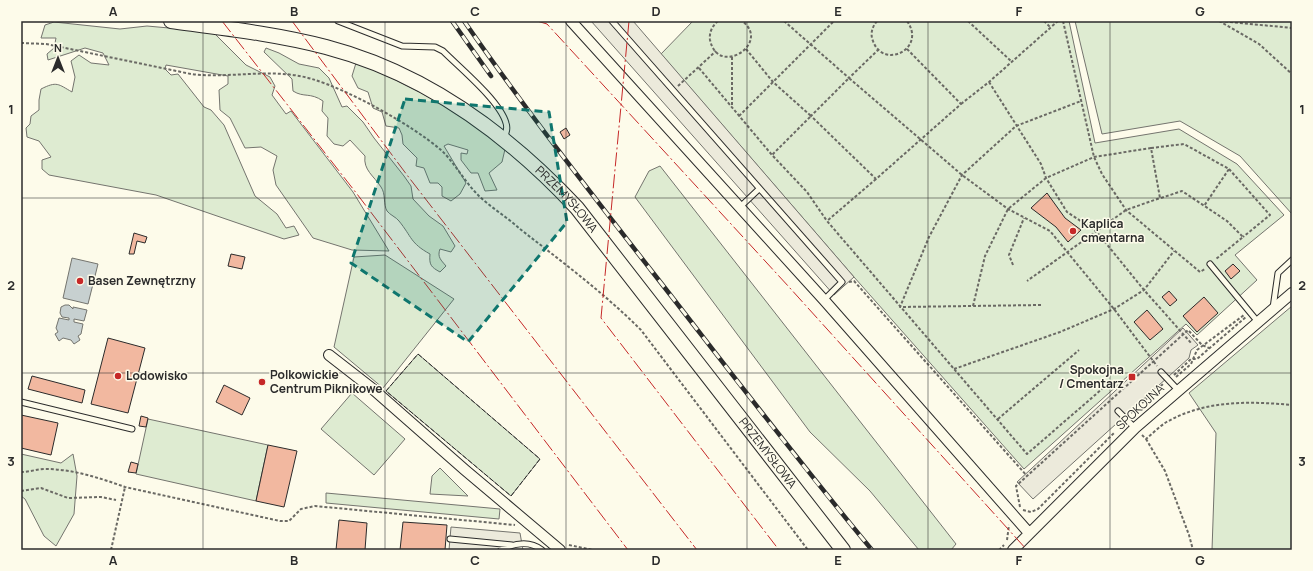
<svg xmlns="http://www.w3.org/2000/svg" width="1313" height="571" viewBox="0 0 1313 571" font-family="Manrope,sans-serif">
<rect width="100%" height="100%" fill="#fdfbea"/>
<!-- green -->
<path fill="#deebd1" stroke="#74746e" d="M693 21H1069L1095 143 1179 129 1237 164 1284 215 1235 255 1257 280 1197 335 1186 324 1024 469 854 277 661 54Z
M1075 21H1292V214L1240 156 1180 121 1102 134Z
M54 22 120 29 147 26 213 32 246 65 270 77 275 86 272 95 286 114 291 111 353 192 389 251 352 250 313 238 276 185 273 170 277 156 261 147 245 148 230 118 220 110 219 90 228 84V76L166 65 165 69 171 75 178 74 204 107 211 110 224 125 255 196 277 214 286 228 294 226 299 235 284 239 156 195 49 175 42 169V160L51 157 39 141 27 137 26 128 30 124 31 116 39 110V100L41 89C57 81 58 84 72 92L75 77 71 61 79 55 91 63 109 65 103 53 85 48 48 60 47 54 54 48 56 38H41L45 25Z
M266 48 279 53 299 64 319 68 329 78 342 107 347 106 363 122 374 138 404 176 411 186 413 199 429 216 443 226 455 246 451 252 440 249C437 257 441 260 446 266L440 272C431 267 429 265 430 254 410 243 412 237 399 221 396 217 390 215 387 211 383 204 386 194 381 187 374 176 363 170 365 156L350 140 343 146 334 144 327 136 328 118 322 111 323 101C310 92 304 98 293 91L292 79 264 52Z
M356 63C410 83 458 113 506 145L502 162 489 173 497 190 485 191 478 173H471L461 160V153L467 154 468 150 448 144 444 146 466 183 460 194 451 201 442 196V187L438 183H430L424 168 416 166 417 158 403 144 402 135 399 128 386 126 382 112 373 108 368 92 358 88 352 76Z
M660 166 956 544 951 550H919L870 491 810 432 635 197 649 171Z
M385 255 454 299 383 388 334 347 354 257Z
M1292 306V550H1212L1216 433 1189 393Z
M418 354 540 459 511 496 386 391Z
M352 393 405 439 374 475 321 429Z
M148 419 268 445 256 501 136 474Z
M21 454 61 463 73 454 77 476 74 514 56 546 44 536 25 499 21 496Z
M440 468 468 496 430 494 432 476Z
M326 493 500 509 499 519 326 503Z"/>
<!-- parking -->
<path fill="#eceadb" stroke="#74746e" d="M591 21H633L854 277 834 295Z
M1183 328 1198 345 1191 350 1189 358 1033 499 1017 482Z
M451 527 520 533 523 550H449Z"/>
<!-- water -->
<path fill="#c7d0d0" stroke="#74746e" d="M72 258 98 264 88 304 63 298Z
M65 305H69L73 309V307L87 310 84 321 74 319V322L83 324 81 334 78 336 80 340 74 344 71 340 63 338 59 341 55 334 58 332 56 328 59 318 69 320V318L62 317 60 313 61 307Z"/>
<!-- building -->
<path fill="#f2b8a0" stroke="#2b2b2b" d="M566 128 570 135 564 139 560 132Z
M1047 193 1065 218 1081 230 1068 242 1056 227 1031 208Z
M134 233 147 237 145 243 137 241 134 254H129Z
M231 254 245 257 242 269 228 266Z
M1233 264 1240 271 1231 279 1225 271Z
M1169 291 1177 300 1170 306 1162 297Z
M1204 297 1218 313 1197 332 1183 316Z
M1147 310 1163 329 1150 340 1134 322Z
M108 338 145 348 128 413 91 404Z
M32 376 85 390 82 403 28 389Z
M224 385 250 398 242 415 216 402Z
M21 415 58 423 51 455 21 448Z
M141 416 148 418 146 427 139 426Z
M268 445 297 451 284 507 256 501Z
M131 462 138 464 136 473 128 472Z
M339 520 367 523 365 550H336Z
M403 522 447 525 445 550H400Z"/>
<g fill="none" stroke-linecap="round" stroke-linejoin="round">
<!-- lane casing -->
<g stroke="#2b2b2b" stroke-width="7">
<path id="lane" d="M338 21 402 46 435 47 443 51C460 68 500 101 506 123 508 129 506 133 504 138
M612 21 842 282 824 300
M740 207 759 189
M1210 264 1258 322
M1273 308 1278 273 1292 260
M1161 372 1178 390
M21 402 132 429
M1118 411 1135 428
M450 539 512 545
M501 550C515 543 529 540 542 550"/>
</g>
<!-- street casing -->
<g stroke="#2b2b2b" stroke-width="12">
<path id="street" d="M571 21 824 300 1029 533
M329 355 374 390 465 470 560 550
M1013 550 1135 428 1292 293"/>
</g>
<!-- secondary casing -->
<g stroke="#2b2b2b" stroke-width="16">
<g id="secondary">
<path id="s1" d="M171 21C223 28 276 34 326 47 425 73 508 134 577 208L843 550"/>
</g>
</g>
<!-- path -->
<path stroke="#6a6964" stroke-width="2" stroke-dasharray="3 2" stroke-linecap="butt" d="M718 21C712 26 709 33 710 40 718 78 772 43 742 21
M784 21 849 78 878 50
M877 21C872 27 870 34 873 41 883 70 927 49 907 21
M968 21 1012 62
M1044 21 1051 28
M1063 21 1094 157 1102 174 1126 210 1200 272 1205 269
M1219 21 1259 44 1292 74
M1220 21 1292 28
M21 43 46 44 191 74C231 79 272 67 312 79 349 90 412 125 441 150 455 163 464 181 478 195 490 207 507 217 520 229 561 261 604 293 641 330L808 550
M746 49 773 82 811 116 772 155
M907 49 961 104 876 179 811 116 849 78 962 175 1008 209 1050 231 1114 309 1157 366
M732 57V106
M699 68 772 155 807 192 827 221
M989 82 1041 164 1046 178 1067 212 1096 231 1144 290 1192 344
M678 86 716 51
M961 104 989 82 1058 21
M739 116 834 21
M1151 148 1184 144 1229 169 1204 206
M1229 169 1270 215 1243 237
M876 179 827 221 1027 454 1102 389
M1161 198 1182 191 1227 221 1243 237 1216 259
M1013 265 1009 255 1024 218
M849 282 854 281 1027 476
M1041 305 900 307 929 237 962 175 1016 126 1081 101
M973 306 985 256 1008 209 1046 178 1094 157 1151 148 1160 198 1126 210 1027 281
M954 369 1060 332 1114 309 1144 290 1174 251
M1174 375 1191 359H1197L1246 317
M1176 377 1191 364 1197 350 1244 315
M1131 413 1163 384
M998 419 1079 350
M1142 435 1146 439C1152 434 1159 427 1165 423 1204 400 1249 401 1292 405
M1146 439 1165 471 1189 535 1193 550
M21 472C29 472 37 469 46 469 72 469 100 478 125 487L280 521H289L301 509 315 506 515 525
M21 491 41 488 68 498 101 497 116 500
M1020 507 1016 486 1188 330 1202 345 1209 348
M1023 510 1031 512 1038 509 1114 433
M1007 540 1009 525
M569 545 593 550
M111 550 125 487
M999 550 1004 545"/>
<!-- lane -->
<use href="#lane" stroke="#fdfbea" stroke-width="5"/>
<!-- street -->
<use href="#street" stroke="#fdfbea" stroke-width="10"/>
<!-- secondary -->
<use href="#secondary" stroke="#fdfbea" stroke-width="14"/>
<!-- rail casing -->
<g stroke="#2b2b2b" stroke-width="4.5">
<path id="rail" d="M452 21 491 76
M464 21C530 116 601 206 672 297 738 382 803 467 872 550"/>
</g>
<!-- rail -->
<use href="#rail" stroke="#fdfbea" stroke-width="3" stroke-dasharray="9" stroke-linecap="butt"/>
<!-- fence -->
<path stroke="#2b2b2b" stroke-width="1" stroke-dasharray="5 2" stroke-linecap="butt" d="M418 354 540 459 511 496 386 391Z"/>
<!-- power -->
<path stroke="#c62828" stroke-width="1" stroke-dasharray="14 3 2 3" stroke-linecap="butt" d="M222 21 357 194 628 550
M292 21 407 175 697 550
M537 21 547 24 789 287 1027 550
M629 21 601 318 779 550"/>
</g>
<!-- marked area -->
<path fill="#0f766e" fill-opacity="0.2" stroke="#0f766e" stroke-width="3" stroke-dasharray="8 5" stroke-linejoin="round" d="M405 99 549 112 567 222 468 342 351 263Z"/>
<!-- grid -->
<path fill="none" stroke="#2b2b2b" stroke-width="1" stroke-opacity="0.55" d="M203 21V550M385 21V550M566 21V550M747 21V550M928 21V550M1110 21V550M21 198H1292M21 373H1292"/>
<!-- markers -->
<g fill="#c62828" stroke="#fdfbea" stroke-width="1.5">
<circle cx="1073" cy="231" r="4"/>
<circle cx="80" cy="281" r="4"/>
<circle cx="118" cy="376" r="4"/>
<rect x="1128" y="373" width="8" height="8" rx="2"/>
<circle cx="262" cy="382" r="4"/>
</g>
<g text-anchor="middle" stroke-width="3" stroke-linejoin="round" paint-order="stroke">
<!-- street labels -->
<g font-size="12" fill="#2b2b2b" stroke="#fdfbea">
<text dy="4" stroke="none"><textPath href="#s1" startOffset="446">PRZEMYSŁOWA</textPath></text>
<text transform="translate(1140 407) rotate(-43)" y="4">SPOKOJNA</text>
<text dy="4" stroke="none"><textPath href="#s1" startOffset="770">PRZEMYSŁOWA</textPath></text>
</g>
<!-- poi labels -->
<g font-size="12" font-weight="bold" fill="#2b2b2b" stroke="#fdfbea" text-anchor="start">
<text x="1081" y="228">Kaplica<tspan x="1081" dy="14">cmentarna</tspan></text>
<text x="88" y="285">Basen Zewnętrzny</text>
<text x="1124" y="374" text-anchor="end">Spokojna<tspan x="1124" dy="14">/ Cmentarz</tspan></text>
<text x="270" y="379">Polkowickie<tspan x="270" dy="14">Centrum Piknikowe</tspan></text>
<text x="126" y="380">Lodowisko</text>
</g>
</g>
<!-- border -->
<rect width="1313" height="571" fill="none" stroke="#fdfbea" stroke-width="44"/>
<!-- north arrow -->
<g transform="translate(58 58)" stroke="#fdfbea" stroke-width="3" paint-order="stroke">
<path d="M0-3L7 15L0 10L-7 15Z" fill="#2b2b2b"/>
<text y="-6" font-size="11" font-weight="bold" text-anchor="middle" fill="#2b2b2b">N</text>
</g>
<rect x="22" y="22" width="1269" height="527" fill="none" stroke="#2b2b2b" stroke-width="1.5"/>
<g font-size="13" text-anchor="middle" font-weight="bold" fill="#2b2b2b">
<text x="113" y="16">A</text>
<text x="294" y="16">B</text>
<text x="475" y="16">C</text>
<text x="656" y="16">D</text>
<text x="838" y="16">E</text>
<text x="1019" y="16">F</text>
<text x="1200" y="16">G</text>
<text x="11" y="114">1</text>
<text x="1302" y="114">1</text>
<text x="11" y="290">2</text>
<text x="1302" y="290">2</text>
<text x="11" y="466">3</text>
<text x="1302" y="466">3</text>
<text x="113" y="565">A</text>
<text x="294" y="565">B</text>
<text x="475" y="565">C</text>
<text x="656" y="565">D</text>
<text x="838" y="565">E</text>
<text x="1019" y="565">F</text>
<text x="1200" y="565">G</text>
</g>
</svg>
